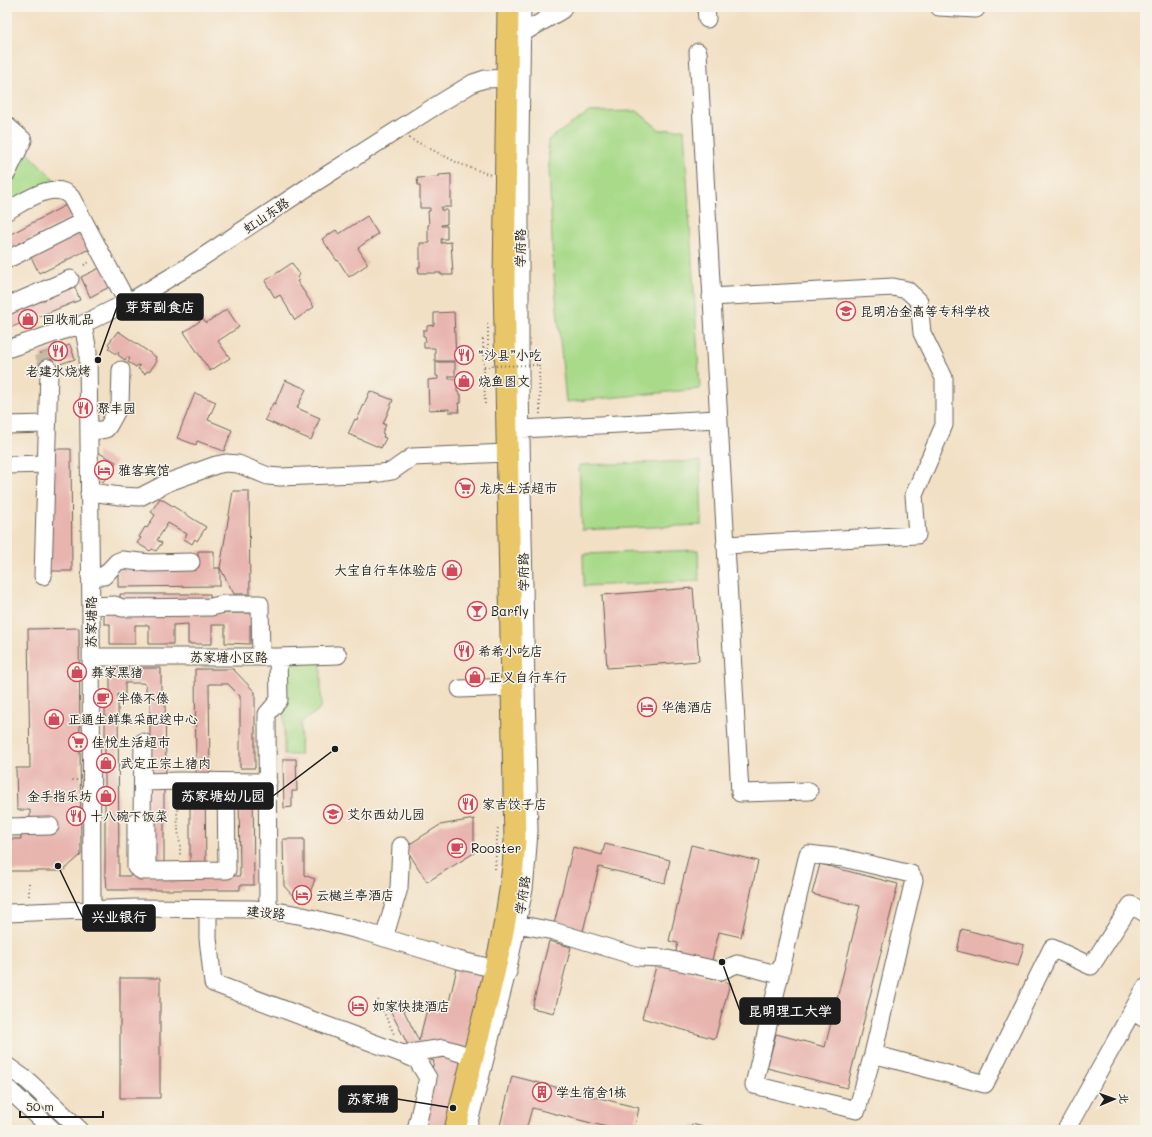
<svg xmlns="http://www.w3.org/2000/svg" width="1152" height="1137" viewBox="0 0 1152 1137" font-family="Mali,'LXGW WenKai TC',sans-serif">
<rect width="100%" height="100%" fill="#f7f3e8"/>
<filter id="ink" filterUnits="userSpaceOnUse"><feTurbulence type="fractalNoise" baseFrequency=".025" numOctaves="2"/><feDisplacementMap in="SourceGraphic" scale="8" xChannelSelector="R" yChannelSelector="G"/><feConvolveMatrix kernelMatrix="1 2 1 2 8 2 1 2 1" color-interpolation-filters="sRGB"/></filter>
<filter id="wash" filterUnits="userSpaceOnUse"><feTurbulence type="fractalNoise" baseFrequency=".012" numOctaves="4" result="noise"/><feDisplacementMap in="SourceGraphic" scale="16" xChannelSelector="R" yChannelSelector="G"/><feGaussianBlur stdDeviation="0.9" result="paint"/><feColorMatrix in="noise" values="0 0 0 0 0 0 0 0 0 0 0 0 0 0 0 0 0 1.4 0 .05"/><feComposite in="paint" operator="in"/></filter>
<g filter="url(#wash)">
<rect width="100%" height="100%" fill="#f2e0c5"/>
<!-- green -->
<path fill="#a8da89" stroke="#627b52" d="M637 111 660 130 684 129 700 389 566 402 553 266 548 140 589 112Z
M23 148 60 185 7 203V183Z
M700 461 702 525 582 530 579 465Z
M698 550 699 581 584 586 583 554Z
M321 662V708L301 723 300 755H284V663Z"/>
<g id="blocks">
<!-- building -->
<path fill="#e8b4ae" d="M7 135 15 138 7 157Z
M451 174V207H441V210H447V224L441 225V226H447V239H441V243L451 242 453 275H441V273H419L418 267H420V243H430V240H428V225H429L428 211H430V208H420V186H418L417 178 439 177V175Z
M70 203 76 215 7 251V236Z
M367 216 378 234 358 248 368 264 349 277 338 260 337 261 322 239 336 230 339 234Z
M84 230 93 248 88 251 87 250 43 272V271L39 273 31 257 34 256V255Z
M292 263 300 275 297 277 299 280 297 281 314 307 295 320 280 295 275 298 265 281Z
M106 265 115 284 90 297 81 277Z
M74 285 80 300 7 329V310Z
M227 309 239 327 218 341 230 358 210 371 184 332 203 319 206 323Z
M454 312 456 361H435V348H424V342H426L425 336H423V330H427V326L434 325V313Z
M118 331 156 357 155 360 157 361 149 372 147 371 145 374 138 369 140 366 138 365 136 367 128 362 130 359 127 357 125 360 118 355 119 353 117 352 116 354 108 348 110 346 108 344Z
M70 345 75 359 45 369 40 354Z
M436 362H455V376H449V379H457V392H459V395L461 394V403H458L459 412H449V409L429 410 428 380 438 379V376H436Z
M285 380 306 389 297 408 320 418 311 440 265 420 273 403 275 404Z
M370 391 393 400 383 424 386 425 382 433 384 434 383 437 386 438 381 448 348 434 355 419 357 420Z
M195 393 216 402 208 420 232 430 224 451 197 441 196 445 177 438Z
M51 449H71L72 571H50Z
M97 452 116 462 103 482 98 479Z
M233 491H249L250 594H234L220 568Z
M160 498 206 527 197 541 195 539 192 544 184 539 187 534 168 523 157 540 162 543 156 551 152 549 150 551 137 543 141 538 139 537 145 527 147 528 155 515 151 512Z
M198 551H214V568H220V586L118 587V569L198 568Z
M693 588 699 661 607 668 602 595Z
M120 594H210L211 605H120Z
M104 613H257V625H250V644L225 643V625H212V644H188V624L173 625V644H149V625H135V644H110V624H104Z
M79 628 81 855 63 871H7V839H21L20 818H30V810H17L16 768H30L28 629Z
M110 668H161V694H165L166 775H150V694H146V686L143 683H125V694H118L119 876H240L239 786H253L254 885H240V890H107L106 876H105V694H110Z
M195 669H233L255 692V768H240V696L228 684H209L210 773H196Z
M283 759H296L297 791H292V807L284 808Z
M148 787H164V867H148Z
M190 787H205L206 867H190Z
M474 819V853L427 882 405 847 440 825Z
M283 839H304V875L315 879 307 901 293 896 284 886Z
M605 844 670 860 665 883 599 867 582 935 553 928 573 847 602 855Z
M691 845 758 861 741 937 719 932 711 964 675 955 678 943 669 941Z
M820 864 898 884 847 1088 767 1068 776 1034 825 1047 860 906 812 894Z
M962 929 1024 945 1018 966 957 951Z
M549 941 571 947 554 1013 532 1008Z
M459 960 507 970 467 1130H418L434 1061 413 1055 388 1006 399 1001 419 1041 429 1001 448 1006Z
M657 963 730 983 715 1039 642 1018Z
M120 978H160V1098H120Z
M512 1076 639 1108 634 1130H619L532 1108 526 1130H499Z
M692 1124 714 1130H691Z"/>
</g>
</g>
<g filter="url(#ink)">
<use href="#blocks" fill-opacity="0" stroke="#676157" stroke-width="1"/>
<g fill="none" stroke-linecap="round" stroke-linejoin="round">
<!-- minor-tunnel -->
<path stroke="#c7b9a3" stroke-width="17" stroke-dasharray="17 8" stroke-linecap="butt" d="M43 353 48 368"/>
<!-- minor casing -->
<g stroke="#676157" stroke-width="19">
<path id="minor" d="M706 7 707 19
M939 7 976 9
M521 34 562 10 563 7
M698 52 740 793 809 791
M7 126 23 140 7 173
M7 211C24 202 54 179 71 197L127 302
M7 258 8 259 84 221
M711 297 893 287 907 290 919 301 922 333 944 378V425L914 495 917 535 725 545
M7 306 70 279
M83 324 88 352 91 618 92 920
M7 349 83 324 136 298 186 268 305 189 429 110 473 83 485 79 519 78
M7 425 47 424
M521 429 718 419
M89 431 101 430 106 429 109 425 120 405 121 370
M7 465 46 464
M89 494 98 493 120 496 140 497 169 482 216 465 226 463 238 464 268 476 280 477 381 473 392 471 412 457 507 453
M43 576 49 372 48 368
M90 577 104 576 117 562 122 560 150 563 191 562
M91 606 115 605 122 608 211 607 224 604H260L261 657
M91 657H278L279 700 267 714 268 910
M278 657 338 655
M460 689 512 687
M143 782 180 781 268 782
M142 820 143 742
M7 827 50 826
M147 871H142L136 867V821L147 820V871L227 870 226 782
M208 910V938L213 983 403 1054 444 1048 473 1057
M7 913 135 908 253 909 274 911 299 915 362 931 458 960 508 972
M517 924 553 931 638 957 663 958 721 971 737 964 780 975
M384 938 399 888 401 846
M1132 1011 1145 1019
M403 1054 417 1060 428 1078 416 1130
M873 1054 914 880 911 874 843 858 808 854 754 1085 857 1110 873 1054 985 1084 1052 948 1091 966 1131 905 1145 913
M7 1066 28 1081 80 1130
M7 1088 53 1130
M467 1130 507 972 524 889 527 858 529 831 528 784 520 389V145L522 7
M1066 1130 1145 988"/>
</g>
<!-- major casing -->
<g stroke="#676157" stroke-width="23">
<path id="major" d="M455 1130C461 1104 467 1079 474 1053 492 983 511 913 515 841L504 280 508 7"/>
</g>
<!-- path -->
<path stroke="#676157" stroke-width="2" stroke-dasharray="1 3" stroke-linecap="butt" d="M409 138 460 164 491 175
M84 265 90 262
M488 324V358
M483 339 485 404
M539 365 540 414
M72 780H79
M180 794V804L177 811 178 830 180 844V857
M495 869 498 826
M29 883V898
M378 1000 395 1036"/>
<!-- minor -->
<use href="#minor" stroke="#fff" stroke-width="17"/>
<!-- major -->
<use href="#major" stroke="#e9c769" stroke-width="21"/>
<!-- path-bridge -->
<path stroke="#676157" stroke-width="2" stroke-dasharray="1 3" stroke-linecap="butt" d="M484 366 539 365"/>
</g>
</g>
<!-- icons -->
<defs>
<g id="university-ring" transform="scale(1)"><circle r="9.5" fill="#f7f3e8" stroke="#d1495b" stroke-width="1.5"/><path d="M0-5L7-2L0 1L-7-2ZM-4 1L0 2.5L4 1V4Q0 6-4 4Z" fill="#d1495b"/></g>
<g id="shop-ring" transform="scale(1)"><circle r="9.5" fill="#f7f3e8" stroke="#d1495b" stroke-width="1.5"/><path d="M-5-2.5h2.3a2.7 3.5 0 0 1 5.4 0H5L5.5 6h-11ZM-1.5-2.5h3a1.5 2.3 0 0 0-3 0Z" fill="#d1495b"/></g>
<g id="restaurant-ring" transform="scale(1)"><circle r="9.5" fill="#f7f3e8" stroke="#d1495b" stroke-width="1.5"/><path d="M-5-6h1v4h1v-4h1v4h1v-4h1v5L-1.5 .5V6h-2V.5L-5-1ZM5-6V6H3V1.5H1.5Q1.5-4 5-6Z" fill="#d1495b"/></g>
<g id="hotel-ring" transform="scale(1)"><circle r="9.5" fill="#f7f3e8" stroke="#d1495b" stroke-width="1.5"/><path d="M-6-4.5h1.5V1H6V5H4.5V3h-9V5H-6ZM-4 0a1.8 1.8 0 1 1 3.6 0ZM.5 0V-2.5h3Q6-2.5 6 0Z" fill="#d1495b"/></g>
<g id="supermarket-ring" transform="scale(1)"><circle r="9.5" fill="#f7f3e8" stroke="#d1495b" stroke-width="1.5"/><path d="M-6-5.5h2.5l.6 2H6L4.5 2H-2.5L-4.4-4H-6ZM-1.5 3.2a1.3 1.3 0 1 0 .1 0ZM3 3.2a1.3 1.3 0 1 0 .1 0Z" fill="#d1495b"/></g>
<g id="bar-ring" transform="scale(1)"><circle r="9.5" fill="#f7f3e8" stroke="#d1495b" stroke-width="1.5"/><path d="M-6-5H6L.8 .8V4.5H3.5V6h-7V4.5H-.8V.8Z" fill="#d1495b"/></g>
<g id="cafe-ring" transform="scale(1)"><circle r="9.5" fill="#f7f3e8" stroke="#d1495b" stroke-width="1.5"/><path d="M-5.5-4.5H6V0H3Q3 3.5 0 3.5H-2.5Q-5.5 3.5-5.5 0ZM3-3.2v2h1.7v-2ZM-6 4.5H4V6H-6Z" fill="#d1495b"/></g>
<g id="school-ring" transform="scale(1)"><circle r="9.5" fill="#f7f3e8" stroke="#d1495b" stroke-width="1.5"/><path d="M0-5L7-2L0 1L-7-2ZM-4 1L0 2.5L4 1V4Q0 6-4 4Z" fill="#d1495b"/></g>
<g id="building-ring" transform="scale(1)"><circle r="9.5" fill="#f7f3e8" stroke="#d1495b" stroke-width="1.5"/><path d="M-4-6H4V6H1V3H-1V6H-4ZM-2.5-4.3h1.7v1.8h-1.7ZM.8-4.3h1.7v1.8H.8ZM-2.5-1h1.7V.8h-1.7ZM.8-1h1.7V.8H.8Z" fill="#d1495b"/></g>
</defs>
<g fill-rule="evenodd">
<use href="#university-ring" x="846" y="311"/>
<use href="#shop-ring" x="28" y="319"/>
<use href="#restaurant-ring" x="58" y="351"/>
<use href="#restaurant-ring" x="464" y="355"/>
<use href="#shop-ring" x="464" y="381"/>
<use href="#restaurant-ring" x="83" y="408"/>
<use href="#hotel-ring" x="104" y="470"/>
<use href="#supermarket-ring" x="465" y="488"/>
<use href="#shop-ring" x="452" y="570"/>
<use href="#bar-ring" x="477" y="611"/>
<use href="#restaurant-ring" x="464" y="651"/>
<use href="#shop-ring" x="77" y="672"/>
<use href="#shop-ring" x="475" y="677"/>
<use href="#cafe-ring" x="103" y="698"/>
<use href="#hotel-ring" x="647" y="707"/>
<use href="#shop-ring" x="54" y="719"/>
<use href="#supermarket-ring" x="78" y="742"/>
<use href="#shop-ring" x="106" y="763"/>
<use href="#shop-ring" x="106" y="796"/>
<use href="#restaurant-ring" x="468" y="804"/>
<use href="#school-ring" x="333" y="814"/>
<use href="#restaurant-ring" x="76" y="816"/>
<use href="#cafe-ring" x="457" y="848"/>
<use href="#hotel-ring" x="302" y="895"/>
<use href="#hotel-ring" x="358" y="1006"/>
<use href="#building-ring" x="542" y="1092"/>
</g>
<g text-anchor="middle" stroke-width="3" stroke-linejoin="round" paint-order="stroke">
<!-- street labels -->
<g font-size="13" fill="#1c1c1c" stroke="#f7f3e8">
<text transform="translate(266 215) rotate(-34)" y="5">虹山东路</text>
<text transform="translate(520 248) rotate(-90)" y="5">学府路</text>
<text transform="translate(523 572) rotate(-91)" y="5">学府路</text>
<text transform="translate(91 622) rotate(-90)" y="5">苏家塘路</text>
<text x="229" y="662">苏家塘小区路</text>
<text transform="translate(522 895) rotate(-81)" y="5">学府路</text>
<text transform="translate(266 912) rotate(5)" y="5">建设路</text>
</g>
<!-- poi labels -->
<g font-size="13" fill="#1c1c1c" stroke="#f7f3e8" text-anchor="start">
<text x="860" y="316">昆明冶金高等专科学校</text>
<text x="42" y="324">回收礼品</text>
<text x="478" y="360">“沙县”小吃</text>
<text x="58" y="376" text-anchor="middle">老建水烧烤</text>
<text x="478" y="386">烧鱼图文</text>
<text x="97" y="413">聚丰园</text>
<text x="118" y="475">雅客宾馆</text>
<text x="479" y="493">龙庆生活超市</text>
<text x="438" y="575" text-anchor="end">大宝自行车体验店</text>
<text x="491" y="616">Barfly</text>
<text x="478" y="656">希希小吃店</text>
<text x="91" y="677">彝家黑猪</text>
<text x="489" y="682">正义自行车行</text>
<text x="117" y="703">半傣不傣</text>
<text x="661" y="712">华德酒店</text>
<text x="68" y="724">正通生鲜集采配送中心</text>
<text x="92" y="747">佳悦生活超市</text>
<text x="120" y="768">武定正宗土猪肉</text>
<text x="92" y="801" text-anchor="end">金手指乐坊</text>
<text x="482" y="809">家吉饺子店</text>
<text x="347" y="819">艾尔西幼儿园</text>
<text x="90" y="821">十八碗下饭菜</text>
<text x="471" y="853">Rooster</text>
<text x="316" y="900">云樾兰亭酒店</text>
<text x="372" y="1011">如家快捷酒店</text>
<text x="556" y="1097">学生宿舍1栋</text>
</g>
</g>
<!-- callouts -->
<path fill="none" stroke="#1c1c1c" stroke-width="1.5" d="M98 360L117 307M335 749L273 796M58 866L83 918M722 962L740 1011M453 1108L397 1099"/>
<g fill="#1c1c1c" stroke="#f7f3e8" stroke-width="1.5">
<circle cx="98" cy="360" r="4"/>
<circle cx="335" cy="749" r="4"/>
<circle cx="58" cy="866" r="4"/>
<circle cx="722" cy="962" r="4"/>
<circle cx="453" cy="1108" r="4"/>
</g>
<g fill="#1c1c1c" stroke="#1c1c1c" stroke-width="1.5">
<rect x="117" y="294" width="86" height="26" rx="4"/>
<rect x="173" y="783" width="100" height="26" rx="4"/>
<rect x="83" y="905" width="72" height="26" rx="4"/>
<rect x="740" y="998" width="100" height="26" rx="4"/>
<rect x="339" y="1086" width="58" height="26" rx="4"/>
</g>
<g font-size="14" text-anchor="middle" font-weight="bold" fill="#fff">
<text x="160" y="312">芽芽副食店</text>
<text x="223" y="801">苏家塘幼儿园</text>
<text x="119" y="922">兴业银行</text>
<text x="790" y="1016">昆明理工大学</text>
<text x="368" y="1104">苏家塘</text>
</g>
<!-- margin -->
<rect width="1152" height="1137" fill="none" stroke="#f7f3e8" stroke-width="24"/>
<!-- north arrow -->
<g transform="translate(1114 1099) rotate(88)" stroke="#f7f3e8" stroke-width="3" paint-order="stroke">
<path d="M0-3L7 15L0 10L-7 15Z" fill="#1c1c1c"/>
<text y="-6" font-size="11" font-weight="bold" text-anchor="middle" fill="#1c1c1c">北</text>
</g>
<!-- scale -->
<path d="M20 1111v6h83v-6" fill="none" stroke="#1c1c1c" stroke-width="2"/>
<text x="26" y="1111" font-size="12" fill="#1c1c1c" stroke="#f7f3e8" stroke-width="3" paint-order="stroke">50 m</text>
</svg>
